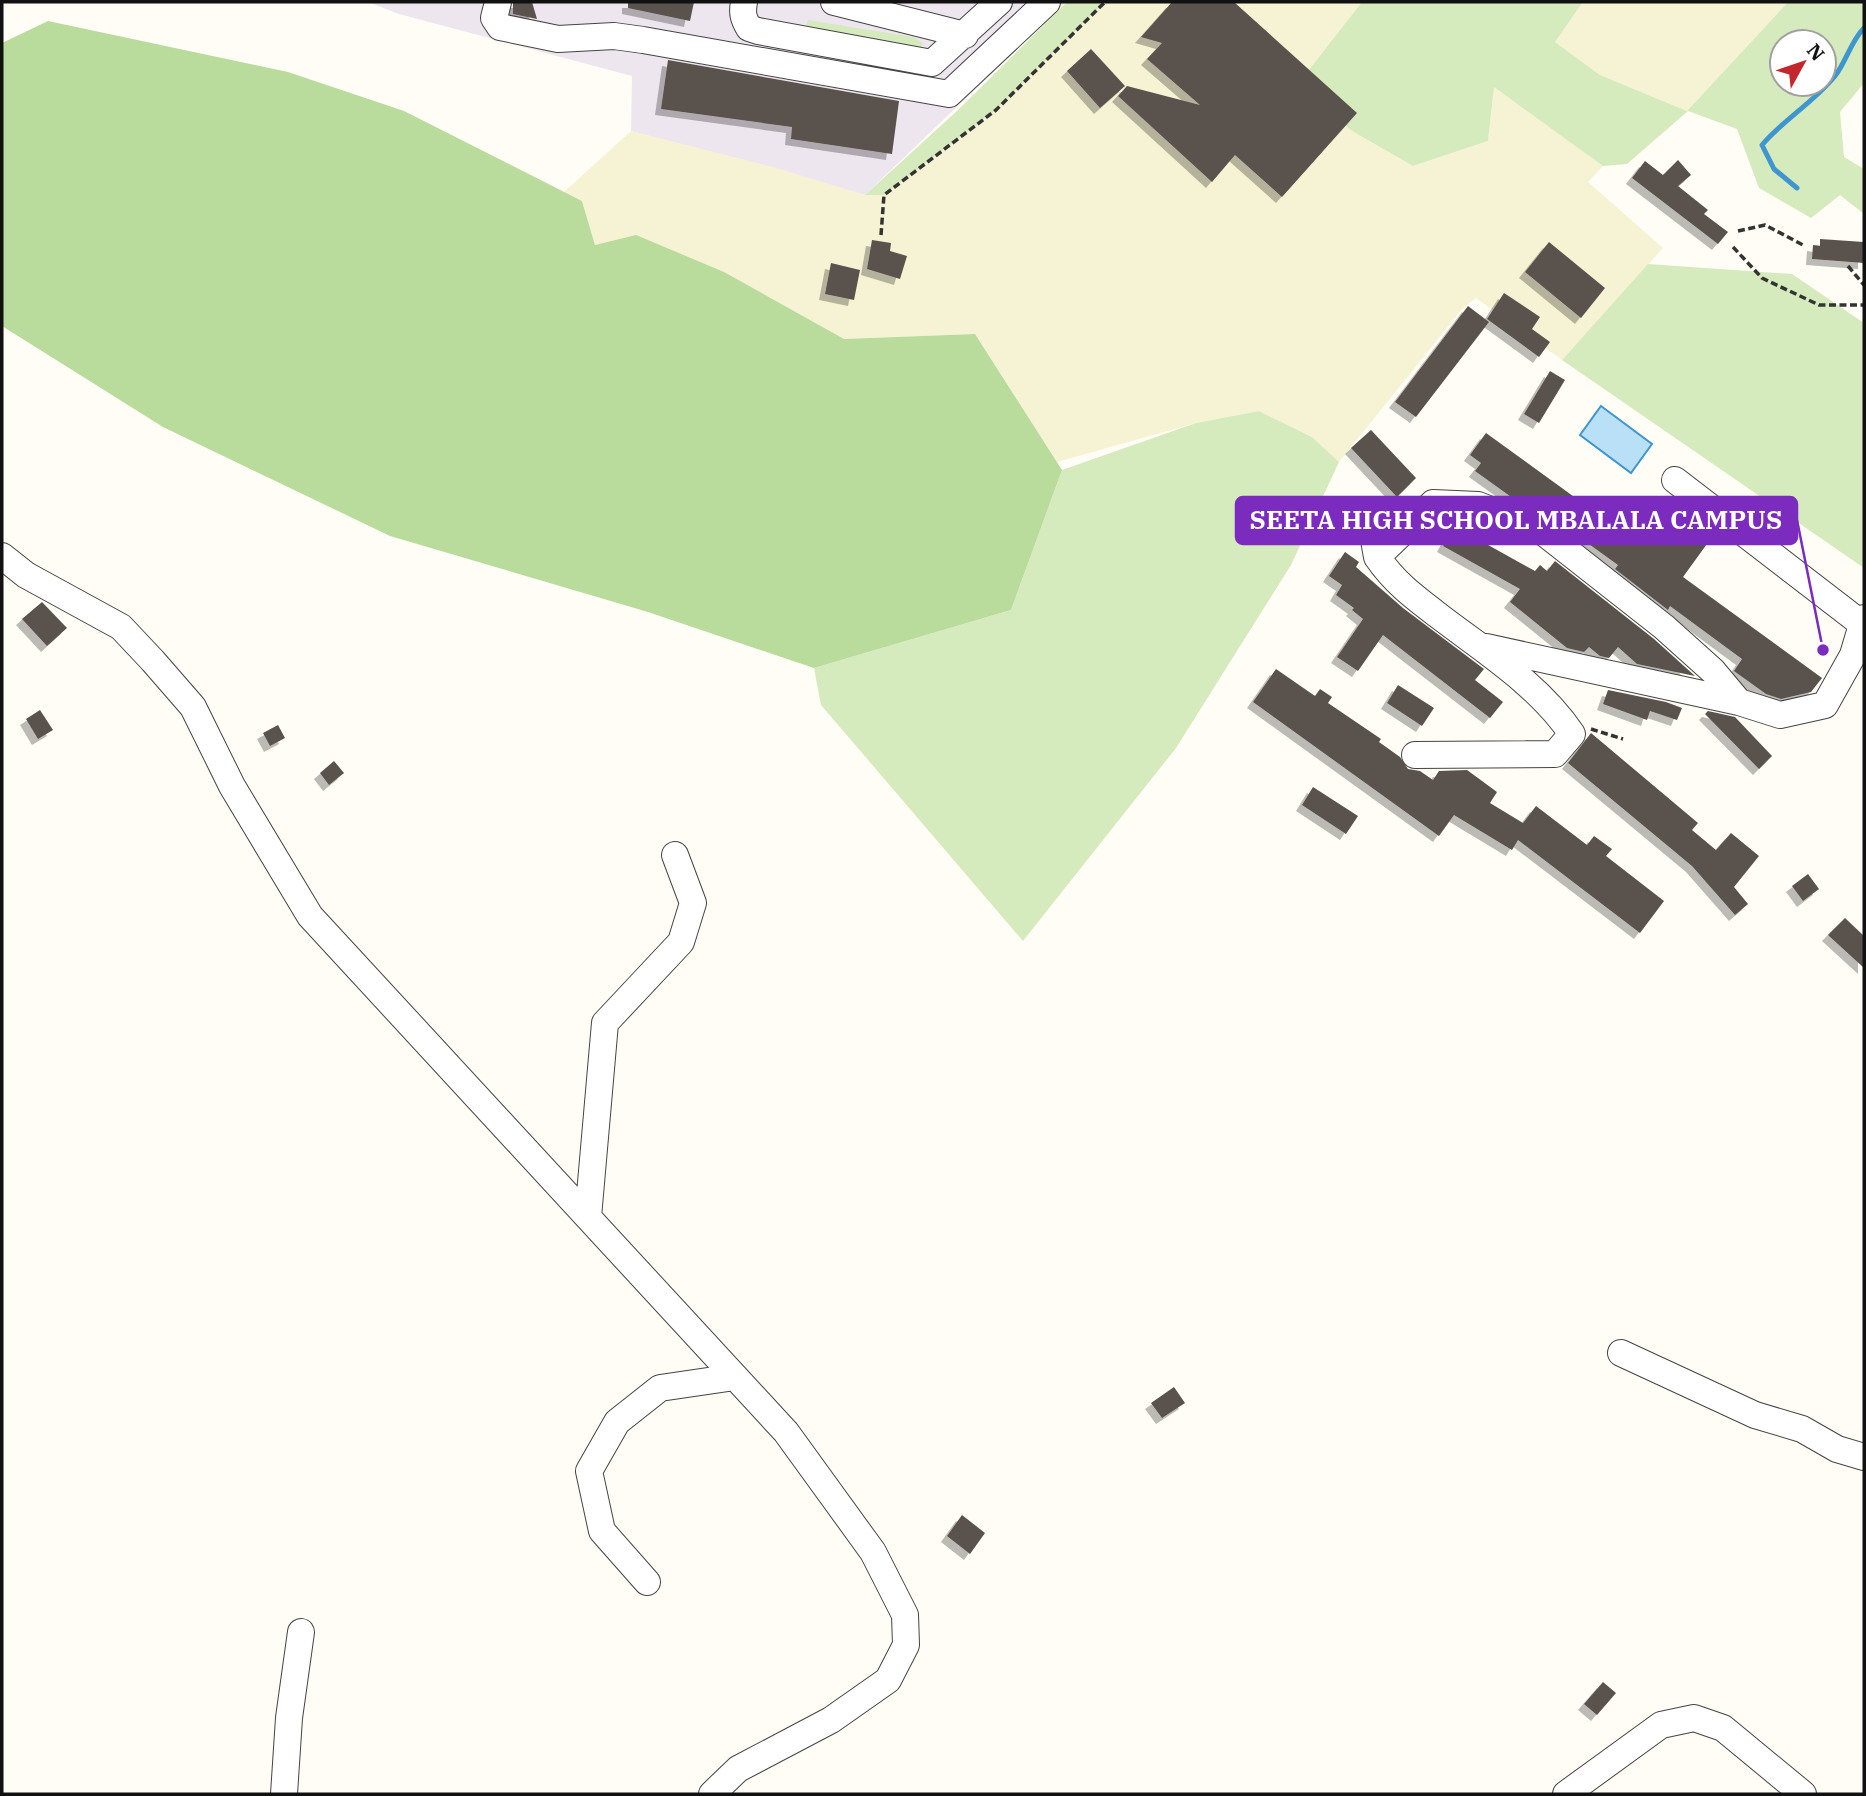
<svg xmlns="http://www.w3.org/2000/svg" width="1866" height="1796" viewBox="0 0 1866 1796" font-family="'IBM Plex Serif',serif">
<defs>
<filter id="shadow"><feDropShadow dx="-6" dy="6" stdDeviation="0" flood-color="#0004"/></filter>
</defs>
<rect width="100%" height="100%" fill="#fffdf5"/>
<!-- industrial -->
<path fill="#eee6ef" d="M368 2H1066L865 195 631 131 632 76 399 14Z"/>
<!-- farmland -->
<path fill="#f6f3d4" d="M1105 2H1362L1297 85 1352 131 1413 166 1488 141 1494 86 1603 166 1588 182 1663 248 1562 360 1476 298 1463 308 1339 462 1312 437 1259 411 1196 423 1057 462 975 334 844 339 595 245 582 201 564 192 631 131 773 167 865 195H884L996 110Z
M1583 2H1788L1687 111 1600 75 1555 42Z"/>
<!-- green -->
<path fill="#d5ebbd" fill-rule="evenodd" d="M1067 2H1105L996 110 884 195H865L958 110Z
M1362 2H1583L1555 42 1600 75 1687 111 1788 2H1864V83L1840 112 1844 157 1864 169V214L1840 195 1811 218 1759 188 1737 129 1688 111 1627 164 1603 166 1494 87 1488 141 1413 166 1352 131 1297 85ZM1782 42H1824V84H1782Z
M808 20 913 37 923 43 921 50 806 28Z
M1648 264 1792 274 1864 323V568L1562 360Z
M1259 411 1312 437 1339 462 1291 565 1176 748 1023 941 821 705 814 668 1011 610 1062 470 1196 423Z"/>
<!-- forest -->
<path fill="#b9dc9c" d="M48 21 288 72 404 111 582 201 595 245 636 235 724 272 844 339 975 334 1062 470 1011 610 814 668 648 612 390 536 163 427 2 326V43Z"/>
<!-- water -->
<path fill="#b9e0f7" stroke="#3f96cf" stroke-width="2" d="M1601 406 1652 444 1631 473 1580 435Z"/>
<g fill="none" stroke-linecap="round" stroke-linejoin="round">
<!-- stream -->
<path stroke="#3f96cf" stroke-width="5" d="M1797 188 1774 169 1762 145C1784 119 1813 103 1835 76 1846 62 1851 41 1864 28"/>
</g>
<!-- building -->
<path fill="#5a524d" filter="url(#shadow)" d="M513 2H532L537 19 513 14Z
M628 2H694L690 21 628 8Z
M1172 2H1234L1357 113 1282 197 1235 155 1212 182 1118 96 1127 86 1200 105 1147 59 1162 43 1141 37Z
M1091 49 1125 86 1100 108 1067 71Z
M668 60 899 101 892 154 791 139 792 127 661 109Z
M1678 160 1691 175 1678 186 1708 210 1704 214 1728 232 1718 244 1632 178 1645 161 1663 175Z
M1820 239 1864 242V263L1812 259 1813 245 1820 246Z
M872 240 891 243 890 251 907 256 900 279 867 269Z
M1549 242 1605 288 1581 318 1525 272Z
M831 263 860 270 854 300 825 294Z
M1504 293 1540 317 1532 329 1550 342 1539 357 1487 319Z
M1468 306 1489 322 1416 417 1395 402Z
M1550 371 1565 380 1539 423 1524 414Z
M1371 430 1416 478 1397 497 1351 448Z
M1486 433 1628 536 1657 496 1712 537 1683 577 1822 678 1811 692 1781 699 1766 694 1734 671 1742 659 1670 606 1668 610 1615 569 1618 565 1525 498 1521 504 1475 471 1481 463 1470 455Z
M1454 526 1535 571 1540 565 1547 571 1555 561 1654 639 1695 676 1637 664 1618 647 1609 658 1600 656 1589 647 1584 652 1567 648 1510 602 1520 589 1443 546Z
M1345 552 1359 562 1356 567 1403 608 1484 669 1475 680 1503 702 1490 718 1383 635 1358 671 1337 657 1363 619 1352 610 1354 608 1336 595 1342 585 1329 576Z
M42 602 67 628 47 646 22 619Z
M1276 669 1315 696 1320 689 1332 697 1328 703 1381 739 1379 742 1400 757 1408 769 1420 771 1433 780 1439 771 1467 770 1497 792 1490 803 1523 823 1536 806 1587 845 1594 836 1612 849 1606 856 1664 901 1640 933 1518 840 1512 850 1454 815 1439 836 1253 702Z
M1398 685 1434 708 1422 726 1387 703Z
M1608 690 1666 702 1682 708 1677 720 1650 711 1647 720 1603 704Z
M40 710 53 730 38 739 26 719Z
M1708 711 1735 717 1772 756 1759 769 1705 714Z
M278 725 285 738 270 746 263 733Z
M1591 733 1698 823 1692 830 1716 850 1731 833 1759 856 1734 887 1748 904 1735 915 1692 866 1568 763Z
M334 761 344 773 329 785 320 773Z
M1313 787 1358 816 1346 834 1302 805Z
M1808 874 1819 889 1803 901 1792 886Z
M1845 918 1864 936V968L1828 935Z
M1174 1387 1185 1403 1162 1418 1151 1403Z
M962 1515 985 1533 970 1554 947 1536Z
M1603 1682 1616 1693 1597 1715 1584 1704Z"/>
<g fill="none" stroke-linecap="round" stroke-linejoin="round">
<!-- minor casing -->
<g stroke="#444" stroke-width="28">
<path id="minor" d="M498 2 494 18 500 27 558 39 614 36 643 40 949 94 1047 2
M744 2C742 13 743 18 749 28L758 31 932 63 999 2
M834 2 965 35
M1675 480 1862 624
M1372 529 1377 557
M2 556 26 575 121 627 153 661 193 707 232 786 310 916 786 1432 873 1552 905 1615 906 1645 888 1680 831 1720 738 1769 712 1794
M1486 647 1739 702 1780 715 1825 705 1853 655 1864 618
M1415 755 1555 754 1572 734C1539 685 1486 652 1439 616 1414 597 1395 583 1377 557L1433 503 1478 505 1538 528 1664 627 1713 671 1739 702
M588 1217 605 1023 681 942 693 903 675 855
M1621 1353 1755 1415 1802 1429 1837 1449 1864 1457
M647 1582 602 1531 589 1471 617 1422 660 1388 735 1377
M284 1794 289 1718 301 1632
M1566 1794 1661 1725 1694 1718 1723 1728 1803 1794"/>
</g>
<!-- path -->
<path stroke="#333" stroke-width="3.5" stroke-dasharray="7 3.5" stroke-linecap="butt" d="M1738 231 1765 225 1805 246
M881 235 884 195 996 110 1105 2
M1733 247 1762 278 1819 305H1864
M1848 266 1864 285
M1591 729 1623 739"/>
<!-- minor -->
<use href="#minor" stroke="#fff" stroke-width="26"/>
</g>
<!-- callouts -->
<path fill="none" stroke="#7b2cbf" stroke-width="2.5" d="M1823 650L1797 520"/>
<circle fill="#7b2cbf" stroke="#fff" stroke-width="2.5" cx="1823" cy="650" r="7"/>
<rect fill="#7b2cbf" stroke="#7b2cbf" stroke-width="2.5" x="1236" y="497" width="561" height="47" rx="7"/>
<g font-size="26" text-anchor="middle" font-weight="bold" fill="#fff">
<text x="1516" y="529">SEETA HIGH SCHOOL MBALALA CAMPUS</text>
</g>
<!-- border -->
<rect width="1866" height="1796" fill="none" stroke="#111111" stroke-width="7"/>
<!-- north arrow -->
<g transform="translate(1803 63) rotate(50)"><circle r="33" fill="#ffffff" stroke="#a0a0a0" stroke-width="2"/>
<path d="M0-5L12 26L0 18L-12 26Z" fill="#c4262e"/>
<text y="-10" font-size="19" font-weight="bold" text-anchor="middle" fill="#111111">N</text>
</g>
</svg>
